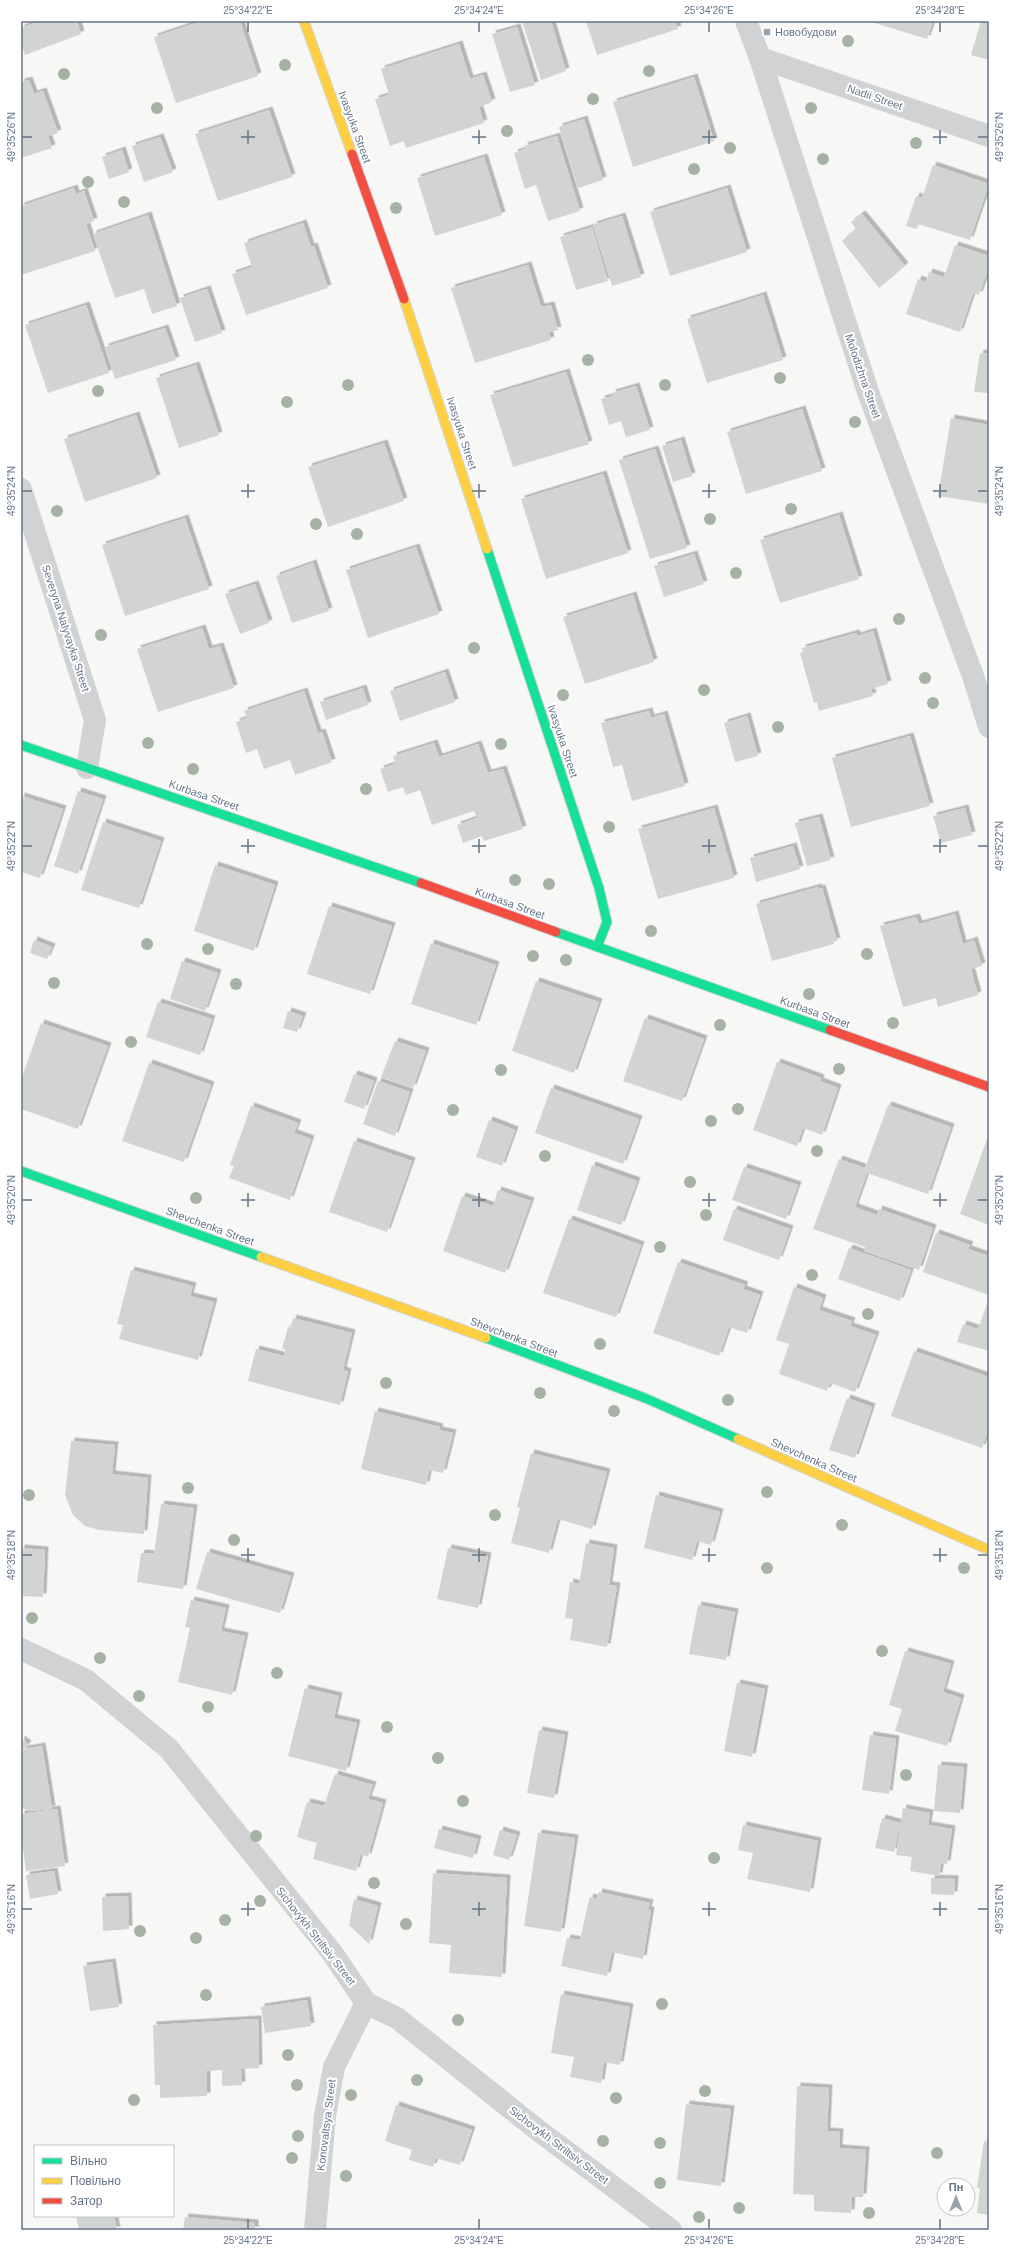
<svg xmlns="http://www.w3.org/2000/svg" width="1010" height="2251" viewBox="0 0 1010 2251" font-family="Arial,sans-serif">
<defs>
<filter id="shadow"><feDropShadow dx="3.5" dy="-3.5" stdDeviation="0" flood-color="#0004"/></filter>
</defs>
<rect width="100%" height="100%" fill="#f7f7f6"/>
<!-- building -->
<path fill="#d2d3d3" filter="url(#shadow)" d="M41 21H77L81 34 25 55 21 43V28Z
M202 21H240L258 76 176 103 154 37Z
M522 21H551L566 71 541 80Z
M586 21H675L678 29 597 55Z
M868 21H933L927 39Z
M981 21H989V60L971 55Z
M517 27 535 85 510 92 492 34Z
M459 44 470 79 483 75 492 102 479 107 484 123 406 148 404 141 390 146 375 99 389 95 381 69Z
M694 77 714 141 633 167 613 102Z
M29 80 34 94 43 91 58 133 48 136 52 148 21 158V82Z
M269 110 292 177 218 201 195 134Z
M584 119 603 180 578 188 559 127Z
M557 136 580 211 548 221 536 185 525 189 514 153 525 149 524 146Z
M160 137 173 172 144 182 132 146Z
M122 150 129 172 109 179 102 157Z
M484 157 502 215 435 236 417 178Z
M933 165 989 184 970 240 918 224 917 229 906 226 916 196 922 198Z
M74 188 76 194 84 191 94 221 86 224 95 251 21 275V206Z
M727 188 747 252 670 276 650 212Z
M862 214 905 266 879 288 842 241 856 229 851 222Z
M148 215 177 306 152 314 144 289 115 298 93 234Z
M622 216 641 277 612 286 593 225Z
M303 223 311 247 314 246 328 288 246 315 232 274 252 267 244 243Z
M592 227 608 281 576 290 560 237Z
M955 245 989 256V267L979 295 973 293 960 332 906 314 918 279 926 282 929 272 944 277Z
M528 265 541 307 551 305 558 330 549 332 551 340 475 363 451 288Z
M207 289 222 333 195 342 180 298Z
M763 295 783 360 707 383 687 319Z
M86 305 109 373 48 393 25 325Z
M165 328 176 360 115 379 105 347Z
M980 353 989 354V393L974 392Z
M196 365 219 435 179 448 156 378Z
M566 372 589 444 513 467 490 395Z
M636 386 650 430 626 437 621 421 609 425 601 399 613 396 612 393Z
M802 409 822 471 746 494 727 432Z
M136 415 157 478 85 502 64 439Z
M951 418 989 425V504L938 496Z
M681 440 692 476 673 482 662 446Z
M384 443 404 501 328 527 308 467Z
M655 449 687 548 650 559 619 460Z
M603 474 628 553 546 579 521 499Z
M839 515 859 579 780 603 760 540Z
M185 518 209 589 125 616 102 545Z
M416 547 439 614 368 638 346 570Z
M694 554 704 584 664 597 654 566Z
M313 563 329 611 292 623 276 576Z
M255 584 269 623 240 634 225 594Z
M633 595 654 662 585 684 563 617Z
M202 628 209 649 220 646 234 688 158 712 137 649Z
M873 631 888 684 871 689 873 696 819 711 817 702 814 703 800 653 803 652 802 648 856 633 857 636Z
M445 672 455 702 400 721 390 691Z
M363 688 368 705 326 720 320 702Z
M304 691 318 733 322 732 332 762 295 775 290 760 264 769 257 749 246 753 236 722 247 718 244 711Z
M649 711 651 718 664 714 685 786 632 801 622 765 613 767 601 723Z
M747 716 758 756 735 762 724 723Z
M910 736 930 806 851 827 832 758Z
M434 743 439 757 478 744 488 773 503 769 523 829 484 841 482 836 463 843 457 825 477 818 474 811 432 825 420 790 406 795 403 787 388 792 380 769 395 764 393 756Z
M78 791 103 799 78 874 54 866Z
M21 796 63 809 40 878 21 872Z
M714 808 734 878 658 899 638 829Z
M965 808 972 835 941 843 933 816Z
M819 817 831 860 807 866 795 823Z
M103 822 161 841 139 908 81 890Z
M793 846 800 869 756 882 750 858Z
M215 865 275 885 254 951 194 931Z
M818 887 819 889 822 888 837 941 833 942 834 944 772 961 756 904Z
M329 906 392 926 370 994 307 974Z
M955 914 963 944 974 940 982 966 971 969 978 995 938 1007 936 998 903 1007 880 926 916 917 919 924Z
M34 940 52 947 47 959 30 953Z
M431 943 496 965 476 1025 411 1004Z
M182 961 218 973 205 1011 170 999Z
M536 981 599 1002 574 1073 512 1051Z
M158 1002 212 1019 200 1055 146 1037Z
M288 1011 303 1016 297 1032 283 1028Z
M645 1018 704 1039 682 1101 623 1081Z
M41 1023 108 1046 78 1129 21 1109V1080Z
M395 1041 426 1051 413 1088 381 1077Z
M777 1062 821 1078 820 1081 838 1088 822 1135 803 1128 797 1146 753 1130Z
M149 1063 211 1085 184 1162 122 1141Z
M354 1074 374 1081 364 1109 344 1102Z
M378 1081 410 1092 395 1136 363 1124Z
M551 1088 639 1119 623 1164 535 1133Z
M888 1105 951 1127 928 1194 867 1173 855 1207 877 1215 879 1209 933 1228 919 1270 864 1251 865 1247 813 1229 839 1159 865 1168Z
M251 1106 298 1123 294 1133 311 1139 290 1200 229 1178 234 1166 230 1165Z
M489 1120 515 1130 502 1166 476 1157Z
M987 1139H989V1225L960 1214Z
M354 1141 412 1161 387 1232 329 1212Z
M592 1165 637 1181 621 1225 577 1210Z
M744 1167 798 1185 786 1219 732 1200Z
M498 1190 531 1201 505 1273 443 1251 462 1196 493 1206Z
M734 1209 790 1229 779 1260 723 1240Z
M569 1219 641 1245 616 1317 543 1293Z
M936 1233 970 1245 968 1249 989 1256V1295L923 1272Z
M849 1248 911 1270 900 1301 838 1279Z
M678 1262 745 1285 743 1289 760 1295 747 1333 729 1327 719 1356 653 1333Z
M131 1270 193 1286 190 1296 214 1302 198 1360 119 1339 123 1325 117 1324Z
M794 1287 823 1298 819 1310 852 1321 850 1326 876 1335 855 1392 830 1383 827 1391 779 1374 789 1344 776 1340Z
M989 1298V1351L957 1342 963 1324 978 1329Z
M293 1318 352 1333 343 1370 348 1372 340 1405 248 1381 256 1349 284 1356 285 1349H282L288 1327 291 1328Z
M914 1351 989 1377V1428L982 1448 891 1416Z
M847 1398 872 1407 855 1458 829 1450Z
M375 1411 440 1427 439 1430 453 1433 443 1473 429 1470 426 1485 361 1469Z
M71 1441 115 1445 112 1474 148 1478 144 1534 99 1530 85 1526 73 1515 65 1495Z
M531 1453 607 1472 592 1529 558 1519 549 1553 511 1543 520 1508 517 1507Z
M656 1495 720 1512 711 1545 697 1541 692 1560 644 1548Z
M161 1504 194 1508 183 1589 137 1582 141 1553 154 1554Z
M586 1543 614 1548 609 1585 617 1586 607 1647 570 1640 573 1619 565 1618 570 1582 579 1584Z
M21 1548 45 1550 43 1597 21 1596Z
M448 1548 488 1556 478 1608 437 1599Z
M207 1552 291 1576 280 1613 196 1589Z
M191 1600 226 1608 221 1631 245 1636 232 1695 178 1682 190 1628 185 1627Z
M698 1605 735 1612 726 1660 689 1654Z
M905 1651 951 1664 943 1692 961 1698 947 1746 895 1731 902 1709 889 1705Z
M737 1683 765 1689 752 1757 724 1751Z
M305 1688 339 1696 334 1718 357 1723 346 1771 288 1756Z
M539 1730 565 1735 554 1798 527 1793Z
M870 1735 896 1739 889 1794 862 1790Z
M21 1739 28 1744 21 1753Z
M42 1746 52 1809 29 1811 21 1807V1758L24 1749Z
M938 1765 964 1767 960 1813 934 1811Z
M335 1774 373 1785 368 1799 383 1803 368 1857 361 1854 356 1871 313 1859 317 1843 297 1837 307 1802 324 1806Z
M903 1808 930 1813 928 1825 952 1829 947 1864 941 1863 939 1876 910 1871 912 1857 896 1855Z
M57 1809 65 1866 26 1871 21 1834V1814Z
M882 1818 900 1823 894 1852 875 1848Z
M743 1825 818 1841 810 1892 747 1879 753 1853 738 1850Z
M439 1829 478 1839 473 1858 434 1848Z
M500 1830 517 1835 509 1860 493 1855Z
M538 1833 575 1838 561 1932 524 1926Z
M54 1871 58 1894 30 1899 26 1875Z
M433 1873 507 1878 502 1977 449 1973 451 1945 429 1943Z
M931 1878 955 1879 954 1895 931 1894Z
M599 1892 650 1903 648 1910H651L643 1959 612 1952 607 1976 561 1966 567 1938 580 1940 588 1904 590 1897 597 1899Z
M128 1896 129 1929 103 1931 102 1897Z
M354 1899 378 1906 369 1944 349 1925Z
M112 1962 119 2007 90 2011 83 1966Z
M561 1994 630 2007 620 2065 604 2062 601 2083 570 2077 574 2057 551 2053Z
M307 2000 311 2026 265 2033 261 2007Z
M258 2019 259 2068 241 2069 242 2085 222 2086V2070L207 2071V2096L160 2098V2085H155L153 2025Z
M797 2086 829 2088 827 2131 840 2132 839 2148 866 2150 863 2197H852L851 2213 814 2211V2195L793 2194Z
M686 2104 731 2109 721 2186 677 2180Z
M396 2105 472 2130 460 2165 436 2158 433 2167 409 2160 412 2150 385 2141Z
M984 2141 989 2142V2215L977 2213 980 2188H977Z
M76 2216H114L117 2230H79Z
M185 2217 255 2223V2229L258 2230H183Z"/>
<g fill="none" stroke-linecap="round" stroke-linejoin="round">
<!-- fast casing -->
<g stroke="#d2d4d6" stroke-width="11">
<path id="fast" d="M487 549 599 888 607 922 597 947
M21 745 421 883
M556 932 830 1030
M21 1171 261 1257
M486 1338 645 1398 738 1439"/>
</g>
<!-- slow casing -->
<g stroke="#d2d4d6" stroke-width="11">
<path id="slow" d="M304 21 352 154
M404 299 487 549
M261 1257 486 1338
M738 1439 989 1550"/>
</g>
<!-- jam casing -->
<g stroke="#d2d4d6" stroke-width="11">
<path id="jam" d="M352 154 404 299
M421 883 556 932
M830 1030 989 1087"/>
</g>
<!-- street -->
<path stroke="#d1d2d3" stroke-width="22" d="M746 21 760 58 868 392 973 676 989 727
M760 58 989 136
M21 489 95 720 87 768
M21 1649 86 1680 169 1749 333 1954 366 2003 397 2018 539 2131 671 2230
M315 2230 325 2116 334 2067 366 2003"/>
<!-- fast -->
<use href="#fast" stroke="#16e098" stroke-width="9"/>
<!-- slow -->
<use href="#slow" stroke="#ffcf43" stroke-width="9"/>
<!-- jam -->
<use href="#jam" stroke="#f24e42" stroke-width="9"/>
</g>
<!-- trees -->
<g fill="#a5b2a4">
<circle cx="848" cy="41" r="6"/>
<circle cx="285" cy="65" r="6"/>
<circle cx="649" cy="71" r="6"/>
<circle cx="64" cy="74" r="6"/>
<circle cx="593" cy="99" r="6"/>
<circle cx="157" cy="108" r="6"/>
<circle cx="811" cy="108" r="6"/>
<circle cx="507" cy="131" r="6"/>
<circle cx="916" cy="143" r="6"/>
<circle cx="730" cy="148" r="6"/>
<circle cx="823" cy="159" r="6"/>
<circle cx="694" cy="169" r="6"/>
<circle cx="88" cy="182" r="6"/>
<circle cx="124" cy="202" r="6"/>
<circle cx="396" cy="208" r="6"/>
<circle cx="588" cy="360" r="6"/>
<circle cx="780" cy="378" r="6"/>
<circle cx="348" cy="385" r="6"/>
<circle cx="665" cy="385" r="6"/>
<circle cx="98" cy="391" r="6"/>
<circle cx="287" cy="402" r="6"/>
<circle cx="855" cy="422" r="6"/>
<circle cx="791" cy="509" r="6"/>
<circle cx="57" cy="511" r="6"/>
<circle cx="710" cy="519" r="6"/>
<circle cx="316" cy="524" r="6"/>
<circle cx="357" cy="534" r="6"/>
<circle cx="736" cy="573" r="6"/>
<circle cx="899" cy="619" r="6"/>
<circle cx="101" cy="635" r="6"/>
<circle cx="474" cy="648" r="6"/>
<circle cx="925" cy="678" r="6"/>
<circle cx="704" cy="690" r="6"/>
<circle cx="563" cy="695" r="6"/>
<circle cx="933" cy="703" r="6"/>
<circle cx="778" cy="727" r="6"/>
<circle cx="148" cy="743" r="6"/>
<circle cx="501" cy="744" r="6"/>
<circle cx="193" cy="769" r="6"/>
<circle cx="366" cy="789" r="6"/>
<circle cx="609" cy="827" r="6"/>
<circle cx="515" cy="880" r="6"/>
<circle cx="549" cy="884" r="6"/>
<circle cx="651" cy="931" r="6"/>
<circle cx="147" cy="944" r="6"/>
<circle cx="208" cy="949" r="6"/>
<circle cx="867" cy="954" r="6"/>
<circle cx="533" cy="956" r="6"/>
<circle cx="566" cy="960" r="6"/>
<circle cx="54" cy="983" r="6"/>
<circle cx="236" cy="984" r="6"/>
<circle cx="809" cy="994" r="6"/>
<circle cx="893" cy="1023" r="6"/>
<circle cx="720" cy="1025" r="6"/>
<circle cx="131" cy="1042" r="6"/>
<circle cx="839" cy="1069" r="6"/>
<circle cx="501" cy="1070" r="6"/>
<circle cx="738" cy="1109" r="6"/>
<circle cx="453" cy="1110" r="6"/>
<circle cx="711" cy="1121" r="6"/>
<circle cx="817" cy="1151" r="6"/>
<circle cx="545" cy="1156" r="6"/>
<circle cx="690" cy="1182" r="6"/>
<circle cx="196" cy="1198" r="6"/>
<circle cx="706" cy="1215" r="6"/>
<circle cx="660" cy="1247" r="6"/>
<circle cx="812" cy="1275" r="6"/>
<circle cx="868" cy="1314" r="6"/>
<circle cx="600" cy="1344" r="6"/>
<circle cx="386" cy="1383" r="6"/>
<circle cx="540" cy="1393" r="6"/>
<circle cx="728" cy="1400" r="6"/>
<circle cx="614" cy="1411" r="6"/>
<circle cx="188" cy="1488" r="6"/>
<circle cx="767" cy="1492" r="6"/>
<circle cx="29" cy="1495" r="6"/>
<circle cx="495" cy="1515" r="6"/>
<circle cx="842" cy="1525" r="6"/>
<circle cx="234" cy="1540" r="6"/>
<circle cx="767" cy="1568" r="6"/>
<circle cx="964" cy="1568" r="6"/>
<circle cx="32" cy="1618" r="6"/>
<circle cx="882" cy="1651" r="6"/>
<circle cx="100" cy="1658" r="6"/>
<circle cx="277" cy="1673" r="6"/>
<circle cx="139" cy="1696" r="6"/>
<circle cx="208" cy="1707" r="6"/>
<circle cx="387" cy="1727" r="6"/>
<circle cx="438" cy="1758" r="6"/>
<circle cx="906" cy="1775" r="6"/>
<circle cx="463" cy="1801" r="6"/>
<circle cx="256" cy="1836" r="6"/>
<circle cx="714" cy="1858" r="6"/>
<circle cx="374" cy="1883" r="6"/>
<circle cx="260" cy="1901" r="6"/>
<circle cx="225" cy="1920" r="6"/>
<circle cx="406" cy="1924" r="6"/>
<circle cx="140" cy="1931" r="6"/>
<circle cx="196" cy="1938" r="6"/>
<circle cx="206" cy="1995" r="6"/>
<circle cx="662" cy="2004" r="6"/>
<circle cx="458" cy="2020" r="6"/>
<circle cx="288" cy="2055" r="6"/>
<circle cx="417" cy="2080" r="6"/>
<circle cx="297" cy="2085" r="6"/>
<circle cx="705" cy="2091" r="6"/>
<circle cx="351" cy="2095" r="6"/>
<circle cx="616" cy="2098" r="6"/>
<circle cx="134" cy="2100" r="6"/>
<circle cx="298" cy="2136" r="6"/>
<circle cx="603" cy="2141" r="6"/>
<circle cx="660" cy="2143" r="6"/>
<circle cx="937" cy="2153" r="6"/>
<circle cx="292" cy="2158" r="6"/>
<circle cx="346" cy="2176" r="6"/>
<circle cx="660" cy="2183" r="6"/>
<circle cx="739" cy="2208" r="6"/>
<circle cx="869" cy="2213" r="6"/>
<circle cx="699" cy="2217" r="6"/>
</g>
<!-- ticks -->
<path fill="none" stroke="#657488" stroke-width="1.5" d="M248 22V32M479 22V32M709 22V32M940 22V32M248 130V144M479 130V144M709 130V144M940 130V144M22 137H32M241 137H255M472 137H486M702 137H716M933 137H947M978 137H988M248 484V498M479 484V498M709 484V498M940 484V498M22 491H32M241 491H255M472 491H486M702 491H716M933 491H947M978 491H988M248 839V853M479 839V853M709 839V853M940 839V853M22 846H32M241 846H255M472 846H486M702 846H716M933 846H947M978 846H988M248 1193V1207M479 1193V1207M709 1193V1207M940 1193V1207M22 1200H32M241 1200H255M472 1200H486M702 1200H716M933 1200H947M978 1200H988M248 1548V1562M479 1548V1562M709 1548V1562M940 1548V1562M22 1555H32M241 1555H255M472 1555H486M702 1555H716M933 1555H947M978 1555H988M248 1902V1916M479 1902V1916M709 1902V1916M940 1902V1916M22 1909H32M241 1909H255M472 1909H486M702 1909H716M933 1909H947M978 1909H988M248 2219V2229M479 2219V2229M709 2219V2229M940 2219V2229"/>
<!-- markers -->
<rect fill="#98a2ae" stroke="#fff" stroke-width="1.5" x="763" y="28" width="8" height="8" rx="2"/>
<g text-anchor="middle" stroke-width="4" stroke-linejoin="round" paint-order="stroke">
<!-- poi labels -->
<g font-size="11" fill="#657488" stroke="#fff" text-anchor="start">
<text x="775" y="36">Новобудови</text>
</g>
<!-- street labels -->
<g font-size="11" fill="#657488" stroke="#fff">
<text transform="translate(875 97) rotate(19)" y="4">Nadii Street</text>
<text transform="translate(355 127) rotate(70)" y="4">Ivasyuka Street</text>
<text transform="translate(863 376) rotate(71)" y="4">Molodizhna Street</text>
<text transform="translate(462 433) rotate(72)" y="4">Ivasyuka Street</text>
<text transform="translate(66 628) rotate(72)" y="4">Severyna Nalyvayka Street</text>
<text transform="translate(563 741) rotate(72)" y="4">Ivasyuka Street</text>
<text transform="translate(204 795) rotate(19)" y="4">Kurbasa Street</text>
<text transform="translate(510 903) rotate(20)" y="4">Kurbasa Street</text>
<text transform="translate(815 1012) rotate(20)" y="4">Kurbasa Street</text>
<text transform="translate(210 1226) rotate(20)" y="4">Shevchenka Street</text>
<text transform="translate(514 1337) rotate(21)" y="4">Shevchenka Street</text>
<text transform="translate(814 1460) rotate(24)" y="4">Shevchenka Street</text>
<text transform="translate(316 1936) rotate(52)" y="4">Sichovykh Striltsiv Street</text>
<text transform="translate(326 2125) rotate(-83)" y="4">Konovaltsya Street</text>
<text transform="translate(559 2145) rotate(37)" y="4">Sichovykh Striltsiv Street</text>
</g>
</g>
<!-- border -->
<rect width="1010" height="2251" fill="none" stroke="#ffffff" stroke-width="44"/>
<!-- legend -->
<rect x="34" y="2145" width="140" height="72" fill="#ffffff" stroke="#c1c7cf"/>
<rect x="42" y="2158" width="20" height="6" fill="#16e098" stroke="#c1c7cf"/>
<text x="70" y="2165" font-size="12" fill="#657488">Вільно</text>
<rect x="42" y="2178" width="20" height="6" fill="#ffcf43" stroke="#c1c7cf"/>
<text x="70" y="2185" font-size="12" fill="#657488">Повільно</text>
<rect x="42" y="2198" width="20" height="6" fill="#f24e42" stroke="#c1c7cf"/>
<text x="70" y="2205" font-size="12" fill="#657488">Затор</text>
<!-- north arrow -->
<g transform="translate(956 2197)"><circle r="19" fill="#ffffff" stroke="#c1c7cf"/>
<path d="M0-3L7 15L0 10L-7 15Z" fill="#98a2ae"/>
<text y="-6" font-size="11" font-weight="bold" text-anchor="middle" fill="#657488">Пн</text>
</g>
<rect x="22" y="22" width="966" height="2207" fill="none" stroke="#657488" stroke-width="1.5"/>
<g font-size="10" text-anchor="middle" fill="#657488">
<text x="248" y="14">25°34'22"E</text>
<text x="479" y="14">25°34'24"E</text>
<text x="709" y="14">25°34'26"E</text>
<text x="940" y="14">25°34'28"E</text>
<text transform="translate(11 137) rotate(-90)" y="4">49°35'26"N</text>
<text transform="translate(999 137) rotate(-90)" y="4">49°35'26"N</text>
<text transform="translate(11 491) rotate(-90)" y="4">49°35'24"N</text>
<text transform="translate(999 491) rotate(-90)" y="4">49°35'24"N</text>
<text transform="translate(11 846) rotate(-90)" y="4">49°35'22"N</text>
<text transform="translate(999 846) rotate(-90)" y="4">49°35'22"N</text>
<text transform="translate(11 1200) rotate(-90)" y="4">49°35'20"N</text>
<text transform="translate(999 1200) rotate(-90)" y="4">49°35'20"N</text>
<text transform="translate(11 1555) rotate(-90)" y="4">49°35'18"N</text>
<text transform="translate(999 1555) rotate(-90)" y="4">49°35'18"N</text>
<text transform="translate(11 1909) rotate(-90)" y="4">49°35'16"N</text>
<text transform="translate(999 1909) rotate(-90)" y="4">49°35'16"N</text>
<text x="248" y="2244">25°34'22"E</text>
<text x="479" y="2244">25°34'24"E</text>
<text x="709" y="2244">25°34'26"E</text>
<text x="940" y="2244">25°34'28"E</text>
</g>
</svg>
